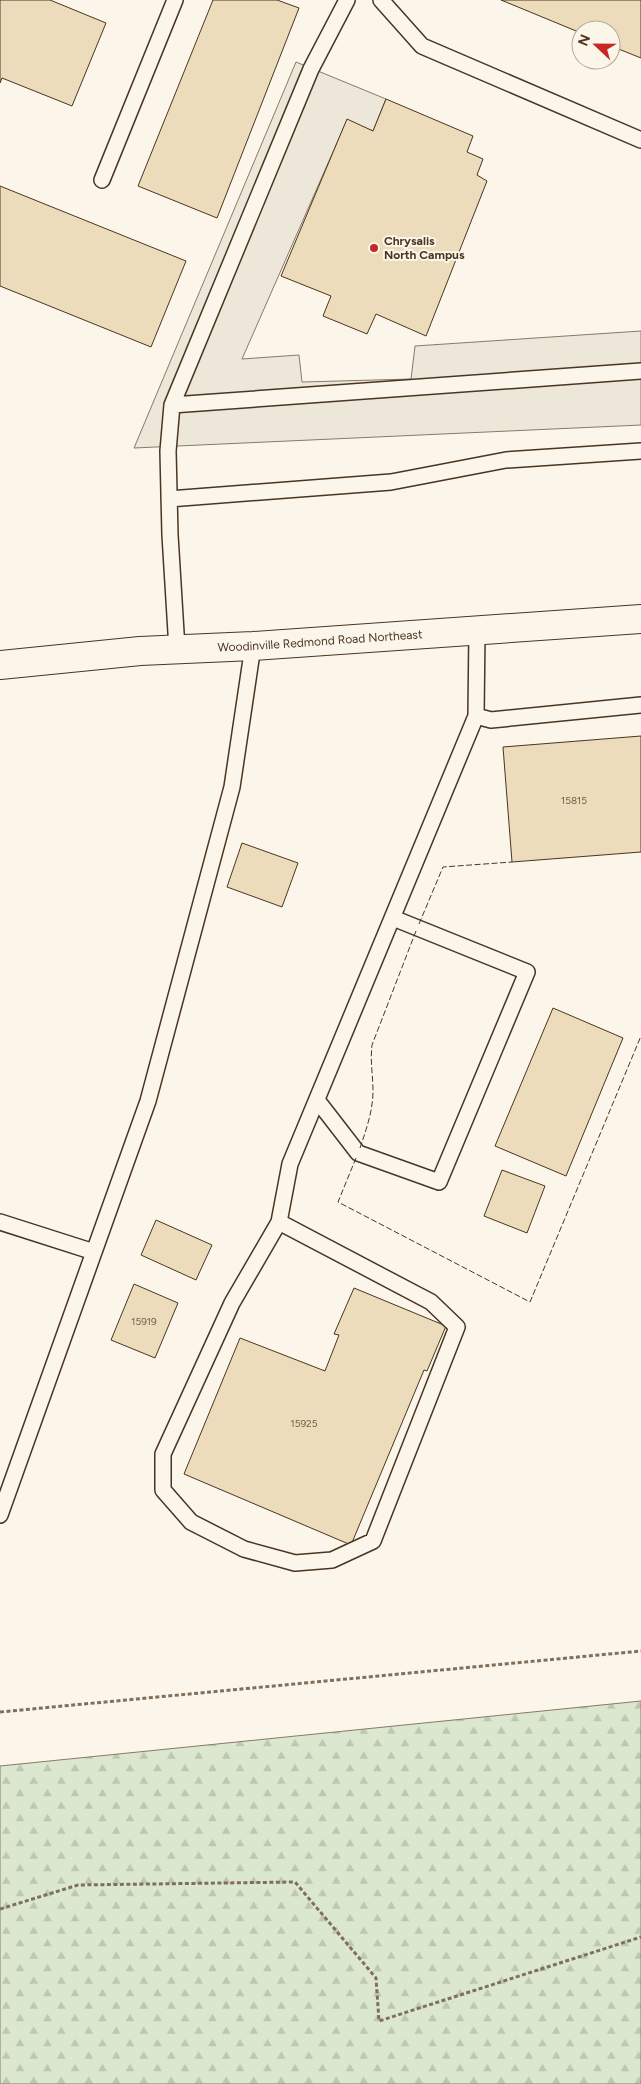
<svg xmlns="http://www.w3.org/2000/svg" width="641" height="2084" viewBox="0 0 641 2084" font-family="Figtree,sans-serif">
<defs>
<pattern id="forest-firs" width="22" height="20" patternUnits="userSpaceOnUse" patternTransform="scale(1.25)"><rect width="22" height="20" fill="#dce7d0"/><path d="M5 1l3.5 6h-7zM16 11l3.5 6h-7z" fill="#bec7b2"/></pattern>
</defs>
<rect width="100%" height="100%" fill="#fbf6e9"/>
<!-- forest -->
<path fill="url(#forest-firs)" stroke="#887966" d="M641 1701V2084H0V1766Z"/>
<!-- parking -->
<path fill="#ede7d9" stroke="#887966" d="M296 62 386 99 373 131 347 120 242 359 299 355 302 382 411 379 415 346 641 331V425L134 448Z"/>
<!-- building -->
<path fill="#ecdcbc" stroke="#4a3520" d="M0 0H50L106 23 72 106 2 78 0 83Z
M213 0H277L299 8 217 218 138 186Z
M501 0H641V58L611 46V30H581V33Z
M386 99 473 136 467 152 483 159 477 175 487 181 426 336 376 314 367 334 323 316 331 296 281 276 347 119 373 131Z
M0 186 186 261 151 347 0 286Z
M641 736V852L512 862 503 747Z
M242 843 298 863 282 907 227 887Z
M553 1008 623 1038 566 1176 495 1146Z
M502 1170 545 1186 527 1233 484 1216Z
M156 1220 212 1245 196 1280 141 1255Z
M134 1284 178 1303 155 1358 111 1340Z
M354 1288 446 1326 427 1371 424 1370 351 1545 184 1474 240 1338 325 1371 339 1335 334 1334Z"/>
<g fill="none" stroke-linecap="round" stroke-linejoin="round">
<!-- service casing -->
<g stroke="#4a3520" stroke-width="18">
<path id="service" d="M381 0 422 46 641 140
M102 180 175 0
M172 405 641 371
M169 499 391 482 506 460 641 451
M177 649 170 535 168 451 172 405 311 69 347 0
M476 716 491 720 641 705
M317 1100 358 1153 439 1182 527 972 393 918
M0 1222 94 1252
M279 1222 232 1303 163 1454V1490L191 1522 244 1549 295 1563 332 1560 373 1541 457 1327 431 1302 279 1222 290 1164 476 716 477 630
M0 1515 148 1101 232 787 253 646"/>
</g>
<!-- primary casing -->
<g stroke="#4a3520" stroke-width="30">
<g id="primary">
<path id="s1" d="M0 665 140 651 253 646 641 619"/>
</g>
</g>
<!-- path -->
<path stroke="#7f6f5c" stroke-width="3" stroke-dasharray="4 2.5" stroke-linecap="butt" d="M0 1712 641 1651
M0 1909 78 1885 295 1882 376 1978 379 2021 641 1937"/>
<!-- service -->
<use href="#service" stroke="#fbf6e9" stroke-width="15"/>
<!-- primary -->
<use href="#primary" stroke="#fbf6e9" stroke-width="28"/>
<!-- fence -->
<path stroke="#4a3520" stroke-width="1" stroke-dasharray="6 2.5" stroke-linecap="butt" d="M419 924 443 867 512 862
M360 1148C366 1130 373 1111 373 1091 373 1076 370 1061 372 1045L416 931
M356 1158 338 1202 530 1302 641 1036"/>
</g>
<!-- markers -->
<circle fill="#c62828" stroke="#fbf6e9" stroke-width="2" cx="374" cy="248" r="5"/>
<g text-anchor="middle" stroke-width="4" stroke-linejoin="round" paint-order="stroke">
<!-- number labels -->
<g font-size="10" fill="#725f47">
<text x="574" y="804">15815</text>
<text x="144" y="1325">15919</text>
<text x="304" y="1427">15925</text>
</g>
<!-- poi labels -->
<g font-size="12" font-weight="bold" fill="#4a3520" stroke="#fbf6e9" text-anchor="start">
<text x="384" y="245">Chrysalis<tspan x="384" dy="14">North Campus</tspan></text>
</g>
<!-- street labels -->
<g font-size="12" fill="#4a3520" stroke="#fbf6e9">
<text dy="4" stroke="none"><textPath href="#s1" startOffset="321">Woodinville Redmond Road Northeast</textPath></text>
</g>
</g>
<!-- north arrow -->
<g transform="translate(596 45) rotate(292)"><circle r="24" fill="#fbf6e9" stroke="#b4a999"/>
<path d="M0-4L9 19L0 12L-9 19Z" fill="#c62828"/>
<text y="-8" font-size="14" font-weight="bold" text-anchor="middle" fill="#4a3520">N</text>
</g>
</svg>
